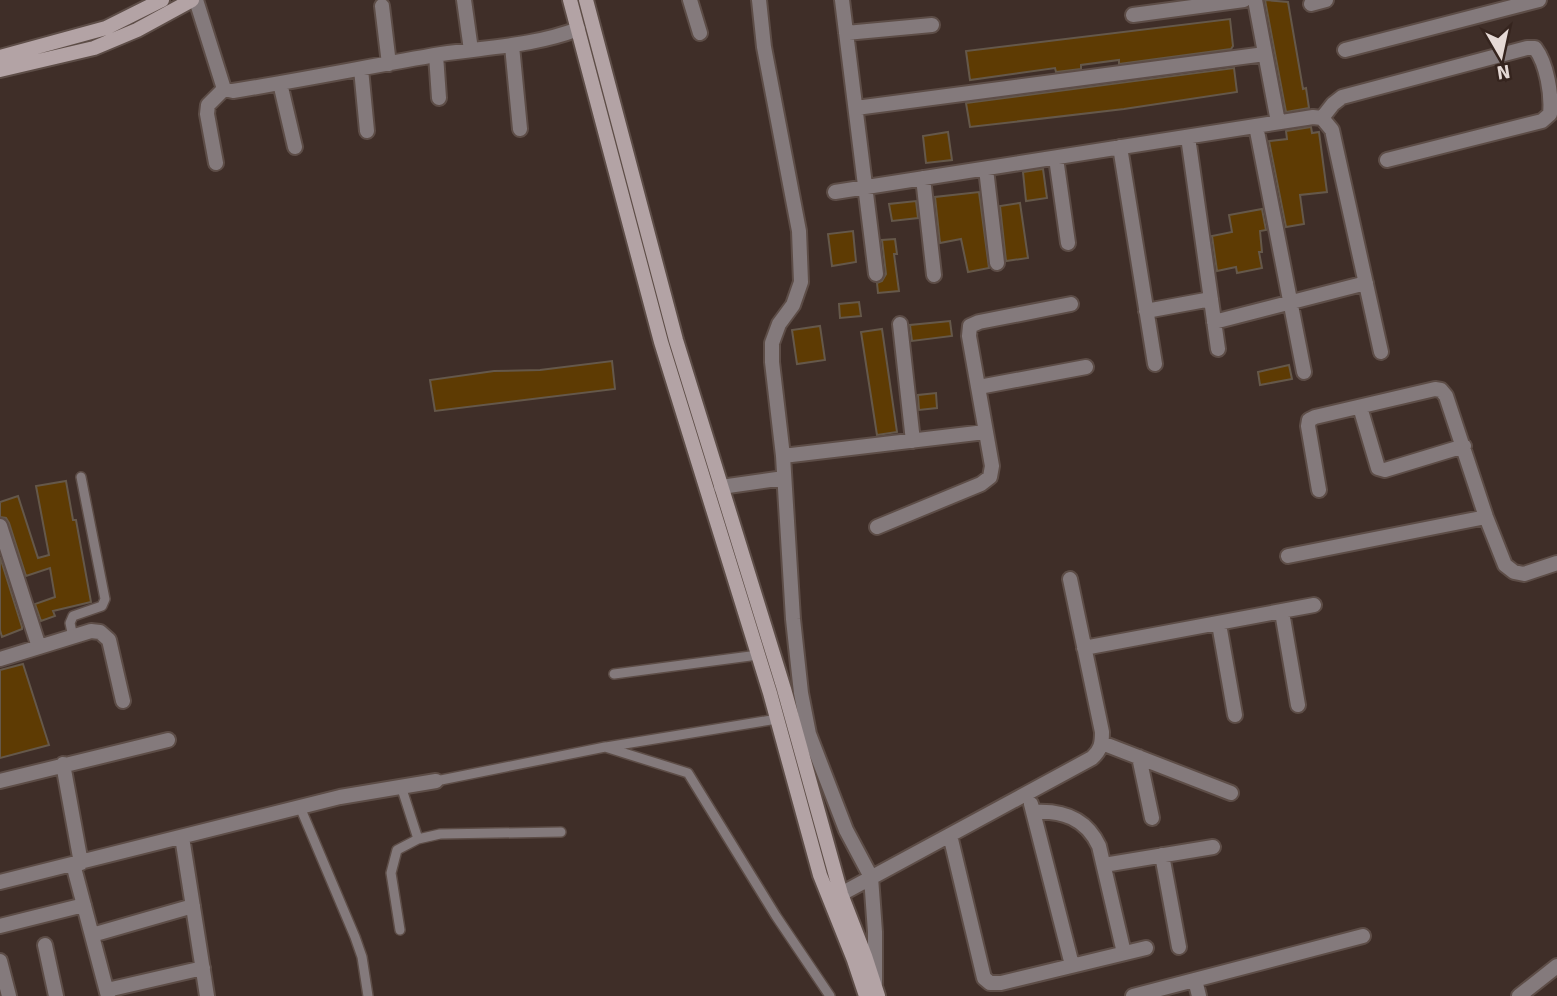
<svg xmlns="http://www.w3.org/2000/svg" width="1557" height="996" viewBox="0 0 1557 996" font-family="Signika,sans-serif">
<rect width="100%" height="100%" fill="#3f2e28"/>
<!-- building -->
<path fill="#5e3b03" stroke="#65584a" stroke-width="2" d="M1265 0 1288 2 1303 89 1306 88 1309 108 1286 112Z
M1230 19 1233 46 1231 49 1119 64V60L1081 65V69L1056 72 1055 68 970 80 966 51Z
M1234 68 1237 92 1124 109 970 127 966 103Z
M1311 127 1312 133 1319 132 1327 192 1300 195 1304 224 1286 227 1269 141 1287 139 1286 131Z
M948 132 952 160 926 163 923 136Z
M1043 169 1047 198 1026 201 1023 172Z
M979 192 989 268 968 272 961 239 940 243 935 197Z
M916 201 918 218 892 221 889 204Z
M1020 203 1028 258 1006 261 1000 206Z
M1262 209 1266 230 1260 231 1262 252H1259L1262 268 1237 273 1236 267 1217 271 1212 236 1232 232 1229 215Z
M853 231 856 262 832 266 828 234Z
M895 239 897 254H894L899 291 878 293 877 283 882 281 886 274 882 240Z
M859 302 861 316 840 318 839 304Z
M950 321 952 336 912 341 910 325Z
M820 326 825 360 797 364 792 330Z
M882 329 897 432 877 435 861 332Z
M612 361 615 389 435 411 430 380 494 371 540 370Z
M1289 365 1292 379 1260 385 1258 372Z
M936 393 937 408 919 410 918 395Z
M66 481 73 520H76L91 602 53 611 55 616 41 621 35 604 55 597 50 568 26 576 9 523 6 518 0 517V502L18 496 38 558 49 555 36 486Z
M0 557 22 627V629L2 637 0 630Z
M23 664 49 745 0 758V670Z"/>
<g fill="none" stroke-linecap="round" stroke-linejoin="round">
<!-- lane casing -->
<g stroke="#5d4d47" stroke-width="12">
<path id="lane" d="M73 637 70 623 73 616 102 606 105 599 81 477
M614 674 758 655
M606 747 777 719
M436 781 605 747 688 773 776 916 830 996
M401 786 418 839
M300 807 355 937 362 957 368 996
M400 930 391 873 397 850 418 839 440 834 561 832"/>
</g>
<!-- street casing -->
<g stroke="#5d4d47" stroke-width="18">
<path id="street" d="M196 0 224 89 233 91C302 80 371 66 441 54 487 47 534 46 578 29
M464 0 471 50
M690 0 700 33
M759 0 764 47 799 231 801 282 793 305 779 324 772 343V362L783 456 793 619 801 693 809 734 846 830 871 877 875 932V983
M842 0 876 274
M1255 0 1278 122
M1311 4 1326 0
M382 6 389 64
M1133 15 1244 0
M846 33 932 25
M512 46 520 129
M1345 50 1539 0
M436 55 439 98
M361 69 367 131
M280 83 295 147
M856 108 1265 54
M1322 118 1333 104 1342 97 1527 48H1535C1547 64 1552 95 1550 114L1542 121 1387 160
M1256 126 1304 372
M1188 137 1218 349
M1120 147 1155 364
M1056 158 1068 243
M216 163 207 114 208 105 224 89
M986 169 997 263
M923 178 934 275
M835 192 1313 117 1322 118 1332 130 1381 352
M1146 311 1211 299
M1214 322 1366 283
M900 324 913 441
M979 387 1086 367
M1360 407 1378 468 1385 470 1464 446
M783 456 985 432
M721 487 784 478
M1319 490 1308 426 1309 420 1315 417 1435 389 1441 390 1446 396 1486 517 1505 565 1514 572 1524 574 1557 563
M0 526 39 647
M877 527 981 484 990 477 992 466 969 336 970 326 979 322 1071 304
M1288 556 1486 517
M1282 612 1298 705
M1219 624 1235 715
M1084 648 1314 605
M0 659 91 631 100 632 109 640 123 701
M1102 743 1231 793
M1139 757 1152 818
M63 764 81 863
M0 781 168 740
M1031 804 1072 965
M1033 812C1062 810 1086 818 1099 846L1124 953
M950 835 984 978 990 983H1001L1146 948
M182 837 207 996
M1162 855 1179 947
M73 864 108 996
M1104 865 1213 847
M0 882 340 797 436 781
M841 894 1092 758C1101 750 1102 743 1102 732L1070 579
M0 926 84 905
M92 935 193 906
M45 945 56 996
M0 961 9 996
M1195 980 1199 996
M107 990 203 968
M1133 996 1363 936
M1519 996 1557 966"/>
</g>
<!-- secondary casing -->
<g stroke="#5d4d47" stroke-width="18">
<path id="secondary" d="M570 0 661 342 770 693 820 875 854 960 866 996
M586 0 676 340 784 689 841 894 865 956 878 996
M0 57 106 28 162 0
M0 70 94 48 137 30 192 0"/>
</g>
<!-- lane -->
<use href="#lane" stroke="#847a7c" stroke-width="9"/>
<!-- street -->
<use href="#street" stroke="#847a7c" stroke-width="14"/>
<!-- secondary -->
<use href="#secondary" stroke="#b3a3a5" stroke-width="14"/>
</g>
<!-- north arrow -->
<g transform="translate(1501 56) rotate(171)" stroke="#35241e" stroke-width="5" paint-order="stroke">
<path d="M0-5L12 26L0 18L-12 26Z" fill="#e5d9d5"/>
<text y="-10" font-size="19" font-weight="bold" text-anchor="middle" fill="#e5d9d5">N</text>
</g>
</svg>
